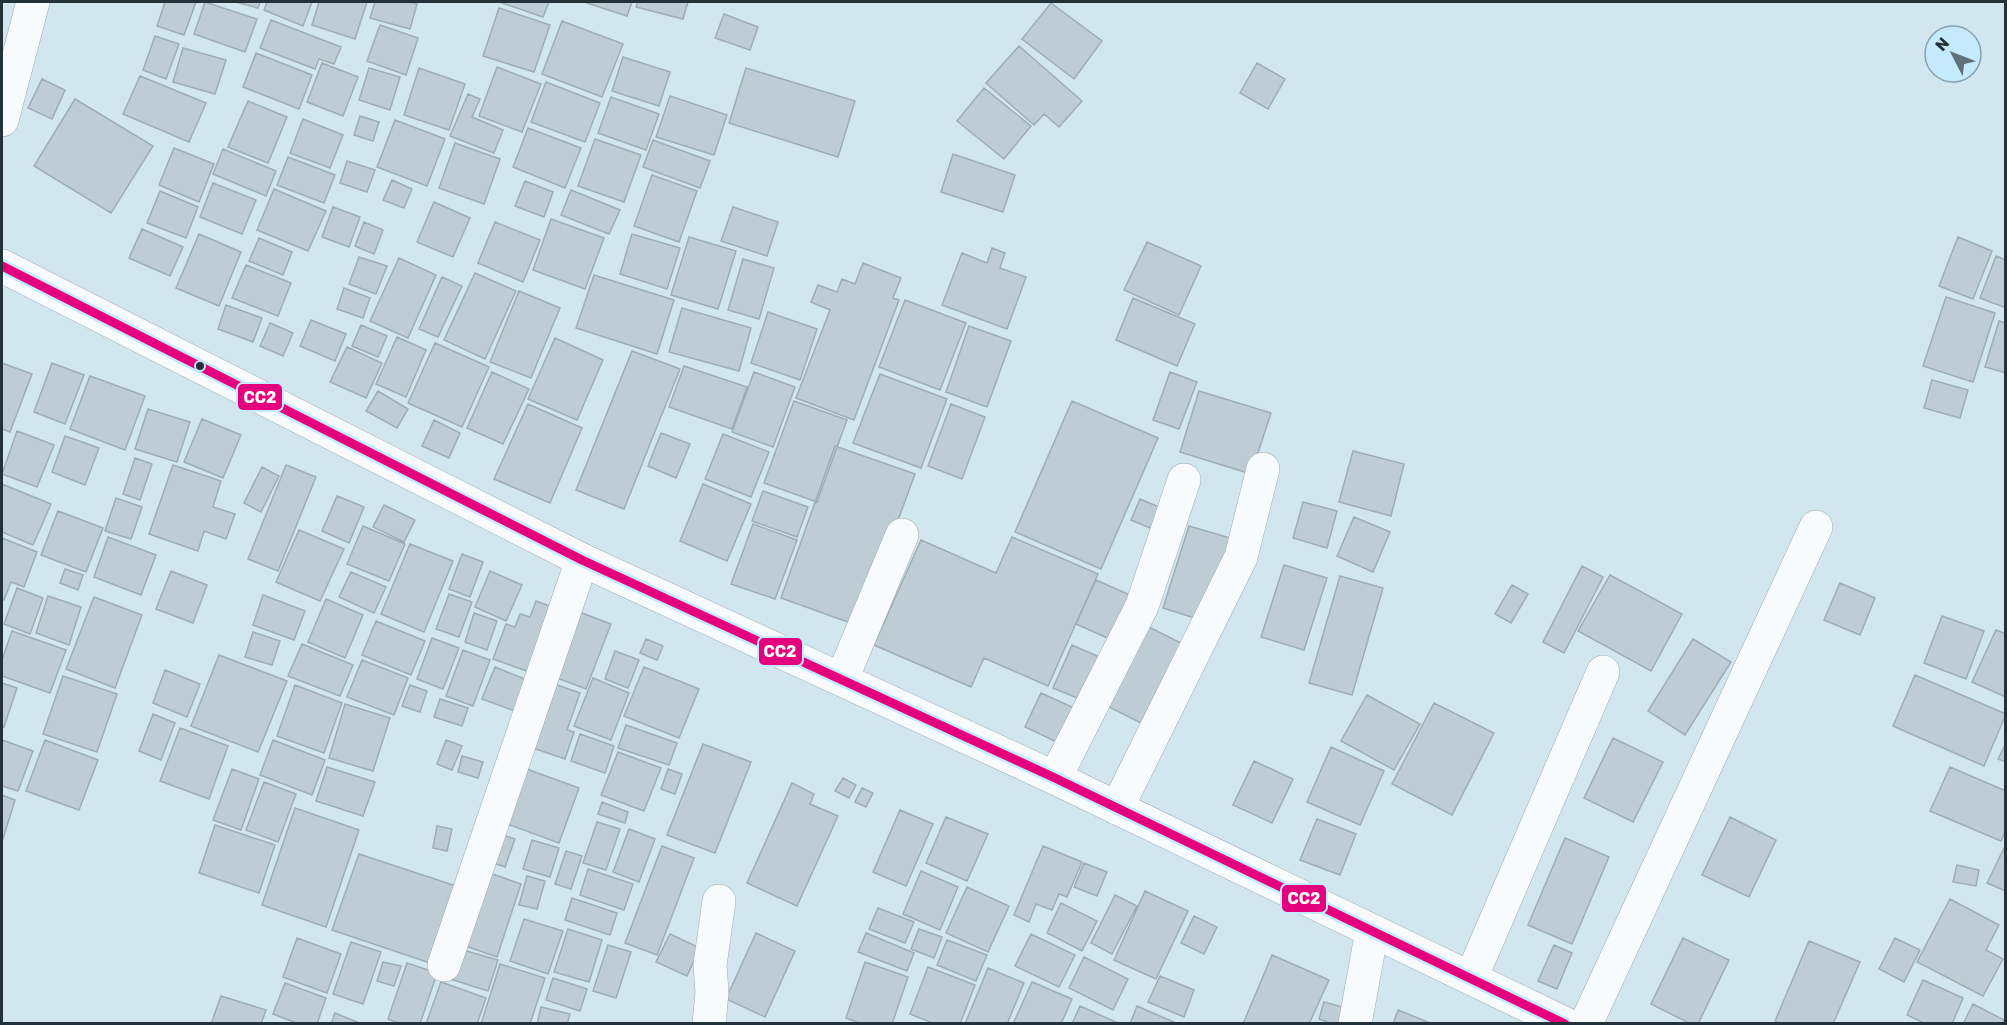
<svg xmlns="http://www.w3.org/2000/svg" width="2007" height="1025" viewBox="0 0 2007 1025" font-family="Rubik,sans-serif">
<rect width="100%" height="100%" fill="#d2e6f0"/>
<!-- building -->
<path fill="#becdd5" stroke="#9eadb5" stroke-width="1.5" d="M165 2H196L184 35 157 26Z
M205 2 257 19 245 52 194 34Z
M236 2H260L258 8Z
M267 2H312L303 26 264 10Z
M319 2H367L355 39 312 25Z
M375 2H409L417 4 410 29 370 18Z
M499 2H549L543 17Z
M584 2H632L627 16Z
M638 2H688L683 19 636 7Z
M1051 3 1102 41 1074 79 1022 39Z
M499 8 550 25 534 72 483 56Z
M724 14 758 27 750 50 715 38Z
M271 20 341 47 334 64 319 59 315 69 260 48Z
M562 21 623 44 602 97 542 74Z
M380 25 418 38 406 75 367 61Z
M155 36 179 44 166 79 143 70Z
M1019 46 1082 101 1059 127 1044 114 1034 125 986 83Z
M183 48 226 60 215 94 173 82Z
M256 53 312 75 299 109 243 87Z
M623 57 670 72 659 106 612 91Z
M322 63 358 77 343 116 307 102Z
M1257 63 1285 79 1268 109 1240 93Z
M497 67 541 84 522 132 479 116Z
M369 68 400 77 390 110 359 100Z
M419 68 465 84 449 130 404 115Z
M746 68 855 101 838 157 729 123Z
M140 76 206 103 189 142 123 114Z
M42 79 65 90 52 119 28 108Z
M546 82 600 103 585 142 531 122Z
M984 88 1031 126 1004 159 957 121Z
M468 94 480 99 472 117 503 130 494 153 450 136Z
M670 96 727 115 714 155 656 137Z
M611 97 659 114 646 150 598 133Z
M75 99 153 146 111 213 34 166Z
M248 101 287 117 268 163 228 147Z
M360 116 379 122 373 141 354 135Z
M303 119 343 135 330 168 290 153Z
M395 120 445 139 427 186 377 167Z
M528 128 581 148 565 188 513 167Z
M595 139 641 155 624 202 578 186Z
M653 140 710 161 700 188 643 167Z
M455 143 500 159 484 204 439 188Z
M174 148 214 164 199 202 159 185Z
M223 149 276 171 266 196 213 174Z
M953 154 1015 175 1003 212 941 192Z
M288 157 335 175 324 203 277 185Z
M347 161 375 170 367 192 340 183Z
M652 175 697 191 679 242 634 226Z
M392 180 412 189 404 208 383 200Z
M525 181 553 192 544 217 515 206Z
M213 183 256 200 242 234 200 217Z
M274 189 326 211 308 251 257 230Z
M571 190 620 210 609 234 561 215Z
M160 191 198 207 186 238 147 223Z
M434 202 470 218 453 257 417 242Z
M333 207 360 217 349 247 322 237Z
M733 207 778 222 767 256 721 241Z
M551 219 604 238 585 289 533 270Z
M364 222 383 230 374 254 355 246Z
M495 222 540 240 523 282 478 263Z
M142 229 183 247 170 276 129 258Z
M199 234 241 252 219 306 176 288Z
M632 234 680 248 667 289 620 274Z
M689 237 736 251 718 309 671 295Z
M1958 237 1992 251 1973 299 1939 286Z
M259 238 292 252 283 275 249 261Z
M1147 242 1201 266 1179 315 1124 290Z
M992 248 1005 253 1000 268 1026 277 1007 329 942 305 962 253 987 263Z
M1996 256 2006 260V308L1980 298Z
M359 257 387 266 376 294 349 284Z
M399 258 436 275 408 338 370 321Z
M743 259 774 268 759 319 728 310Z
M863 263 901 278 893 298 899 300 854 420 796 398 830 310 811 302 818 285 837 292 842 279 855 284Z
M246 265 291 283 278 316 232 298Z
M475 273 516 291 485 359 444 340Z
M594 275 674 300 657 354 576 328Z
M442 277 462 286 438 337 419 329Z
M344 288 370 298 363 318 337 309Z
M519 291 560 308 531 378 490 362Z
M1946 297 1995 313 1973 382 1923 366Z
M1133 298 1195 324 1177 366 1116 340Z
M905 300 966 323 940 390 879 367Z
M226 305 262 318 253 342 218 329Z
M682 308 751 328 739 371 669 352Z
M768 312 817 329 800 380 751 363Z
M311 320 346 334 335 361 300 346Z
M1999 321 2006 323V373L1985 367Z
M270 323 293 333 283 356 260 346Z
M361 325 387 336 378 357 352 346Z
M969 326 1011 341 987 407 946 392Z
M397 337 426 350 406 397 376 384Z
M555 338 603 360 577 420 528 399Z
M435 343 489 367 462 427 408 403Z
M347 347 382 363 366 398 330 382Z
M632 351 680 369 624 509 576 490Z
M2 363 32 374 10 432 2 429Z
M52 363 84 375 65 424 34 412Z
M684 366 747 387 732 429 669 407Z
M492 372 529 389 503 444 467 428Z
M754 372 795 387 773 447 732 432Z
M1170 372 1197 382 1179 429 1153 420Z
M880 374 947 399 921 468 853 443Z
M90 376 145 396 125 450 70 429Z
M1932 380 1968 390 1960 418 1924 408Z
M378 391 408 409 397 428 366 411Z
M1199 391 1271 413 1251 474 1180 452Z
M794 401 847 420 817 502 764 483Z
M1072 401 1158 438 1101 569 1015 532Z
M528 404 582 428 550 503 494 479Z
M951 404 985 417 962 479 928 466Z
M148 409 190 422 177 462 135 449Z
M202 419 241 435 223 478 184 462Z
M434 420 460 433 449 458 422 446Z
M17 431 54 445 37 487 2 474Z
M661 433 690 444 676 478 648 466Z
M723 434 769 452 751 497 705 479Z
M65 436 99 448 85 485 52 472Z
M835 446 915 474 859 626 781 598Z
M1353 451 1404 464 1391 516 1339 502Z
M135 458 152 464 140 500 123 494Z
M173 465 221 481 213 507 235 514 226 539 204 531 198 551 149 534Z
M286 465 316 477 278 571 248 559Z
M262 467 279 476 261 512 244 503Z
M2 484 51 504 33 545 2 532Z
M703 484 751 504 727 561 680 541Z
M763 491 808 507 797 537 752 521Z
M337 496 364 507 349 543 322 531Z
M116 498 142 507 131 539 105 531Z
M1140 499 1171 512 1162 533 1131 520Z
M1303 502 1337 511 1327 548 1293 538Z
M384 505 415 520 404 542 373 527Z
M58 511 103 528 86 572 41 555Z
M1354 517 1390 532 1373 572 1337 556Z
M753 524 797 540 775 599 731 584Z
M363 526 405 544 389 581 347 564Z
M1189 526 1230 538 1204 621 1163 608Z
M299 530 344 549 320 601 276 582Z
M108 537 156 555 141 595 94 577Z
M1012 537 1098 574 1048 686 984 658 971 687 874 645 921 540 996 573Z
M2 538 37 552 24 587 11 582 4 600 2 599Z
M410 544 453 561 424 632 381 614Z
M462 554 483 562 470 597 449 589Z
M1284 565 1327 578 1304 650 1261 637Z
M1582 566 1603 577 1564 653 1543 642Z
M65 569 83 575 78 590 60 583Z
M171 571 207 585 193 623 156 609Z
M490 571 522 585 506 621 475 607Z
M351 572 386 587 374 613 339 597Z
M1610 575 1682 614 1651 671 1578 631Z
M1340 576 1383 588 1352 695 1309 683Z
M1096 580 1141 600 1121 644 1076 624Z
M1840 583 1875 598 1860 635 1824 620Z
M1512 585 1528 594 1511 623 1495 614Z
M17 588 43 598 30 634 4 624Z
M449 594 472 602 459 637 436 629Z
M263 595 305 611 294 640 253 625Z
M48 596 81 607 69 645 36 633Z
M94 597 142 615 115 688 66 669Z
M326 599 363 615 345 658 308 642Z
M536 601 558 609 535 674 493 659 506 624 515 627 520 614 530 617Z
M574 610 611 624 586 689 549 675Z
M474 613 497 621 487 650 465 642Z
M1942 616 1984 631 1966 679 1924 663Z
M376 621 425 641 411 675 362 655Z
M1145 625 1191 648 1151 728 1105 705Z
M1996 630 2006 634V697L1972 682Z
M12 631 66 650 50 693 2 676V660Z
M253 632 280 641 272 665 245 657Z
M432 638 459 648 443 689 417 679Z
M646 639 663 646 657 660 640 653Z
M1693 639 1731 662 1685 735 1648 711Z
M302 644 353 665 340 696 288 676Z
M1072 645 1106 660 1087 702 1053 688Z
M463 650 490 660 473 706 446 696Z
M615 651 639 660 628 688 605 679Z
M219 655 287 681 258 752 191 726Z
M362 660 408 678 394 715 347 697Z
M495 667 527 680 515 711 482 699Z
M644 667 699 689 679 738 624 716Z
M165 670 200 684 187 717 153 703Z
M1915 675 2006 714 1984 766 1893 726Z
M63 676 117 694 97 752 43 734Z
M593 678 629 693 611 740 574 726Z
M546 681 580 693 567 730 574 732 565 759 524 745Z
M2 683 17 688 4 727 2 726Z
M295 685 342 703 324 753 277 736Z
M410 685 427 691 420 712 402 706Z
M1041 693 1081 711 1065 746 1025 727Z
M1367 695 1420 724 1394 770 1341 741Z
M440 699 468 708 462 726 434 717Z
M1434 703 1494 733 1452 815 1392 784Z
M345 704 390 718 373 771 329 758Z
M153 714 175 723 161 760 139 751Z
M626 725 677 743 669 765 618 748Z
M180 728 228 746 209 799 160 781Z
M580 734 614 746 605 773 571 761Z
M1613 738 1663 762 1633 822 1584 798Z
M2 740 33 751 18 791 2 786Z
M45 740 98 760 79 810 26 791Z
M273 740 325 760 312 795 260 775Z
M446 740 462 746 452 770 437 764Z
M2006 743V762L1998 759Z
M703 744 751 762 715 853 667 835Z
M1331 747 1384 771 1360 825 1307 802Z
M618 752 661 768 644 811 601 795Z
M462 756 483 762 478 778 458 772Z
M1254 761 1293 779 1272 823 1233 805Z
M327 767 375 782 363 816 316 801Z
M521 767 579 788 559 843 502 822Z
M1950 767 2006 791V830L2001 841 1930 811Z
M232 769 259 779 241 830 213 820Z
M668 769 682 774 675 794 661 789Z
M843 778 856 785 849 798 835 791Z
M264 782 296 794 278 842 246 830Z
M792 783 814 794 810 804 838 816 797 906 747 883Z
M862 788 873 793 866 807 855 802Z
M2 795 15 800 2 842Z
M602 802 628 812 625 823 598 814Z
M295 808 359 830 326 927 262 905Z
M900 810 933 824 906 886 873 872Z
M946 817 988 834 967 881 926 863Z
M1730 817 1776 840 1749 897 1702 875Z
M1317 819 1356 834 1340 875 1300 860Z
M597 822 620 829 606 870 583 863Z
M215 825 275 845 259 893 199 873Z
M437 826 452 829 447 851 433 848Z
M629 829 655 839 639 882 613 872Z
M491 831 515 839 505 867 482 859Z
M1565 838 1609 857 1572 944 1528 925Z
M532 840 559 848 550 877 523 869Z
M662 846 694 858 657 955 625 943Z
M1043 846 1082 862 1067 897 1059 894 1052 910 1036 904 1029 922 1014 915Z
M2004 848 2006 849V891L1987 883Z
M566 851 582 856 571 889 555 884Z
M359 854 465 889 439 966 332 930Z
M1084 863 1107 872 1097 896 1074 887Z
M1957 865 1979 870 1976 886 1953 882Z
M588 869 633 884 624 910 580 895Z
M481 870 521 884 497 957 457 943Z
M921 871 958 887 940 930 903 914Z
M527 876 545 881 537 909 519 905Z
M967 887 1009 906 988 952 946 933Z
M1145 891 1188 911 1156 979 1114 960Z
M1115 895 1137 906 1112 954 1091 943Z
M572 898 617 913 610 935 565 920Z
M1950 899 1999 925 1986 950 2003 959 1983 996 1917 962Z
M1061 903 1097 921 1082 951 1047 933Z
M878 908 914 922 905 943 869 929Z
M1194 916 1217 927 1204 954 1181 943Z
M524 919 563 931 548 974 510 961Z
M568 929 602 940 589 982 554 972Z
M919 929 942 937 934 958 911 949Z
M756 933 795 951 765 1017 726 999Z
M866 933 914 953 907 971 858 952Z
M670 934 700 948 687 976 656 962Z
M1031 934 1075 955 1059 987 1015 966Z
M297 938 341 954 327 993 283 977Z
M1683 938 1729 960 1698 1024H1691L1651 1004Z
M1895 938 1920 950 1904 982 1879 969Z
M947 940 987 955 976 981 937 965Z
M1809 941 1860 962 1833 1024H1781L1775 1021Z
M351 942 381 952 363 1004 333 994Z
M608 945 631 952 616 998 593 991Z
M1554 945 1572 953 1557 989 1538 981Z
M456 948 498 960 488 991 447 978Z
M1272 955 1329 980 1309 1024H1243Z
M1084 957 1128 979 1113 1010 1069 988Z
M383 962 401 966 394 986 377 981Z
M865 962 908 977 892 1024H862L846 1018Z
M407 963 437 973 420 1024H401L388 1019Z
M500 964 545 978 530 1024H481Z
M928 967 975 985 960 1024H935L910 1014Z
M988 968 1024 983 1007 1024H965Z
M1160 976 1194 990 1184 1017 1148 1002Z
M553 978 587 989 580 1011 546 1000Z
M1923 980 1963 998 1952 1024H1926L1907 1015Z
M441 982 486 998 477 1024H426Z
M1032 982 1072 999 1061 1024H1013Z
M285 983 326 998 317 1024H299L273 1014Z
M221 996 266 1010 261 1024H211Z
M1324 1002 1350 1009 1345 1024H1333L1319 1019Z
M1973 1004 2004 1020 2002 1024H1963Z
M1080 1006 1120 1024H1072Z
M1137 1006 1176 1023 1130 1024Z
M541 1007 570 1014 567 1024H537Z
M1398 1010 1430 1023V1024H1393Z
M335 1013 362 1024H331Z"/>
<g fill="none" stroke-linecap="round" stroke-linejoin="round">
<!-- minor casing -->
<g stroke="#9baab2" stroke-width="34">
<path id="minor" d="M2 120 33 2
M842 679 902 535
M1055 778 1142 606 1184 480
M1117 808 1241 557 1263 469
M444 965 582 560
M1471 978 1603 672
M709 1024 712 992 710 965 719 901
M1355 1024 1372 931
M1586 1024 1816 527"/>
</g>
<!-- highway casing -->
<g stroke="#9baab2" stroke-width="34">
<path id="highway" d="M2 266 582 560 1055 778 1566 1024"/>
</g>
<!-- minor -->
<use href="#minor" stroke="#f8fbfd" stroke-width="33"/>
<!-- highway -->
<use href="#highway" stroke="#f8fbfd" stroke-width="33"/>
<!-- bus-1 casing -->
<g stroke="#c5e9fd" stroke-width="14">
<path id="bus-1" d="M2 266 582 560 1055 778 1565 1024"/>
</g>
<!-- bus-1 -->
<use href="#bus-1" stroke="#e5007d" stroke-width="9"/>
</g>
<!-- markers -->
<circle fill="#233239" stroke="#c5e9fd" stroke-width="2" cx="200" cy="366" r="5"/>
<g stroke="#c5e9fd" stroke-width="2">
<rect x="237" y="383" width="46" height="28" rx="6" fill="#e5007d"/>
<rect x="758" y="637" width="45" height="29" rx="6" fill="#e5007d"/>
<rect x="1281" y="884" width="46" height="29" rx="6" fill="#e5007d"/>
</g>
<g font-size="16" text-anchor="middle" font-weight="bold" fill="#fff">
<text x="260" y="403">CC2</text>
<text x="780" y="657">CC2</text>
<text x="1304" y="904">CC2</text>
</g>
<!-- border -->
<rect width="2007" height="1025" fill="none" stroke="#233239" stroke-width="6"/>
<!-- north arrow -->
<g transform="translate(1953 54) rotate(312)"><circle r="28" fill="#c5e9fd" stroke="#84a0af" stroke-width="1.5"/>
<path d="M0-4.5L10 22L0 15L-10 22Z" fill="#607179"/>
<text y="-9" font-size="16" font-weight="bold" text-anchor="middle" fill="#233239">N</text>
</g>
</svg>
